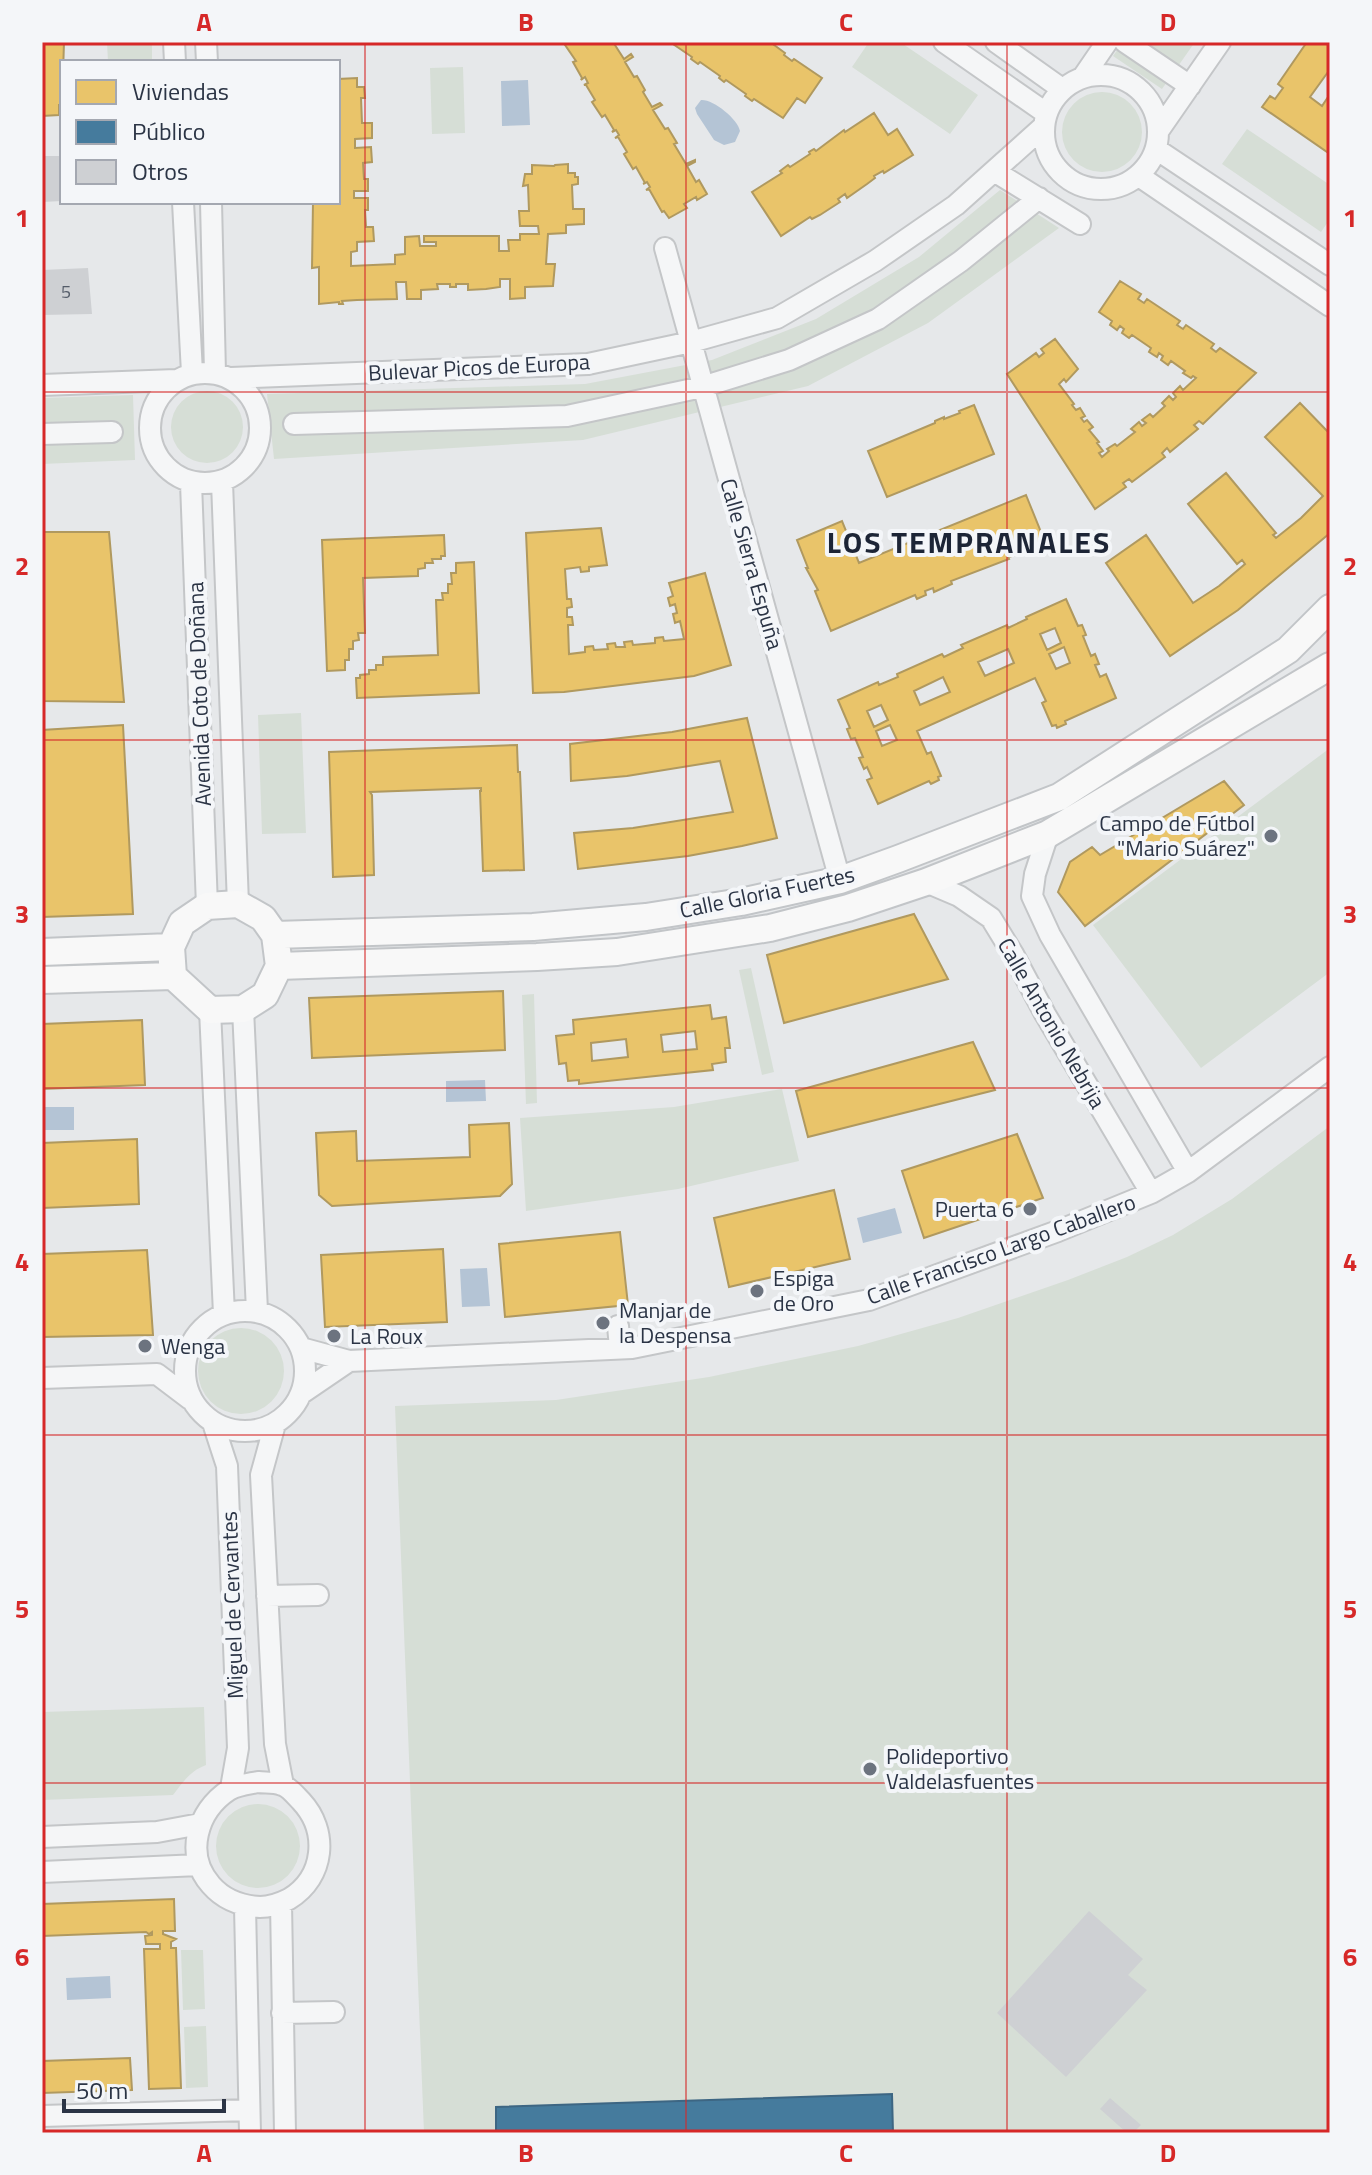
<svg xmlns="http://www.w3.org/2000/svg" width="1372" height="2175" viewBox="0 0 1372 2175" font-family="'Titillium Web',sans-serif">
<rect width="100%" height="100%" fill="#e6e8ea"/>
<!-- green -->
<path fill="#d6ded6" d="M107 42H152V62H108Z
M869 42H900L978 95 950 134 852 67Z
M1123 42H1195L1162 89 1113 56Z
M463 67 465 133 432 134 430 68Z
M1062 132a40 40 0 1 1 80 0a40 40 0 1 1-80 0Z
M1247 129 1330 185V219L1321 232 1222 164Z
M1000 190 1059 228 928 323 808 386 583 440 274 459 267 394 585 384 712 360 816 319 919 257Z
M171 427a36 36 0 1 1 72 0a36 36 0 1 1-72 0Z
M133 395 135 460 42 464V398Z
M301 713 306 833 262 834 258 715Z
M1330 748V972L1201 1068 1093 925Z
M751 968 774 1072 762 1075 739 970Z
M534 994 537 1103 526 1104 522 995Z
M782 1089 799 1161 678 1189 526 1211 520 1118 674 1107Z
M1330 1126V2133H424L395 1406 556 1400 709 1377 858 1346 958 1318 1068 1280 1127 1257 1173 1235 1232 1199Z
M198 1371a43 43 0 1 1 86 0a43 43 0 1 1-86 0Z
M204 1707 206 1765C190 1771 183 1782 173 1795L42 1800V1712Z
M216 1846a42 42 0 1 1 84 0a42 42 0 1 1-84 0Z
M181 1950H203L205 2009 183 2010Z
M206 2026 208 2087 186 2088 184 2027Z"/>
<!-- water -->
<path fill="#b4c4d5" d="M528 80 530 125 502 126 501 81Z
M701 100C713 99 738 119 740 131L735 142 724 145 714 140 697 114 695 108Z
M485 1080 486 1101 446 1102V1081Z
M42 1107H74V1130H42Z
M895 1208 902 1233 863 1243 857 1218Z
M487 1268 490 1306 462 1307 460 1269Z
M110 1976 111 1998 67 2000 66 1978Z"/>
<!-- homes -->
<path fill="#e9c46a" stroke="#b0995f" stroke-width="2" fill-rule="evenodd" d="M42 42H64L62 105H59V115L42 116Z
M563 42H587L588 44 613 42 624 59 631 54 633 57 625 62 634 77 637 76 645 90 643 92 652 107 660 103 662 105 653 110 665 129 668 128 677 143 674 144 686 164 695 160V162L687 166 696 182 699 180 707 194 697 200 696 197 684 204 687 208 669 218 664 211 662 212 649 189 646 190 650 187 647 182 643 184 645 183 636 167 633 169 624 154 627 152 618 137 615 138 619 135 616 130 612 132 614 130 605 115 602 117 592 102 595 100 586 85H584L588 83 585 77 581 80 582 78 573 62 576 61Z
M670 42H770L785 53 784 55 792 61 794 59 822 78 805 103 797 98 783 118 754 99 752 101 745 96 746 94 726 80 724 82 719 78 720 76 700 62 698 64 691 59 692 57Z
M1307 42H1330V74L1328 72 1310 97 1322 106 1330 94V154L1262 107 1270 96 1275 99 1283 88 1278 84Z
M357 78V87H364L365 98H361L362 123H372V138L355 139V148L371 147 372 162 363 163 364 179H368V191H354V198H368V210H365L366 227H373L374 241 357 242V251L351 252V266L395 264V255L405 254V237L419 236 420 246H436V242H424V236H499V251H509L508 240H520V234H539L538 226H520L519 211H529L528 185 523 186 525 174H532V165L554 166 555 165 568 164V173H575V177H578V184L572 185 573 209H584V224L566 225V233L548 234 546 264H555L553 286 525 287V298L510 299V279H500V287L486 289 468 290V284H456V287H450V284H437L438 289 421 290V299H407L406 282H396L397 299 357 300 342 301 343 304H339V302L319 304V267L312 268 313 202H338V79Z
M874 113 888 135 897 129 913 155 884 173 883 171 874 176 875 178 867 184 847 198 845 194 838 199 840 202 820 215 812 219 810 217 781 236 752 192 782 173 780 171 788 165 790 167 810 154 809 152 814 149 816 151 844 130 845 132Z
M1120 281 1141 294 1138 299 1144 303 1147 299 1180 321 1177 325 1183 329 1186 325 1214 344 1211 348 1216 352 1220 348 1256 373 1203 424 1199 421 1194 425 1198 429 1170 452 1167 448 1162 453 1165 457 1132 482 1129 479 1123 483 1126 487 1095 509 1007 374 1036 353 1039 357 1044 353 1041 349 1055 339 1078 369 1066 382 1064 379 1059 384 1074 404 1072 405 1076 410 1080 408 1085 416 1081 418 1084 422 1087 420 1093 427 1089 430 1099 442 1097 443 1103 451 1099 453 1102 457 1109 451 1107 449 1115 444 1117 446 1135 432 1131 429 1139 422 1142 426 1146 423 1142 420 1150 414 1153 417 1165 406 1162 403 1169 396 1173 400 1176 397 1173 393 1180 386 1183 390 1196 378 1193 376 1191 378 1183 373 1185 371 1171 361 1168 365 1161 360 1163 356 1159 353 1157 357 1149 352 1151 348 1132 335 1129 338 1122 333 1124 329 1120 326 1117 330 1110 325 1112 321 1099 312Z
M1300 403 1330 434V533L1238 610 1170 656 1106 563 1146 535 1193 603 1219 586 1245 564 1242 560 1237 564 1188 504 1226 473 1276 533 1273 535 1276 538 1301 518 1323 496 1265 437Z
M974 405 994 454 887 497 868 451 935 423V421L944 417V419L960 413 959 411Z
M1026 495 1045 542 1026 550 1027 552 1008 557 1009 559 951 581 952 584 934 592 933 588 925 591 926 595 917 599 915 595 831 631 815 591 818 590 806 568H808L797 540 842 521 859 563Z
M601 528 607 565 589 567V571L581 572 580 567 565 569 567 599H571L572 607 567 608V617H572L573 625H568L569 654 585 652V647L593 646 594 650 608 649 607 644 615 643 616 647H625L624 642 632 641 633 645 655 643V638L663 637 664 641 684 639 680 621 675 623 673 614 677 613 675 604 670 606 668 598 673 596 669 583 705 573 731 665 694 676 564 692 533 693 526 533Z
M42 532H109L124 702 42 701Z
M444 535 445 556H441V559H432L433 563H425V568L418 569V576L363 578 365 633H358L359 640 353 641V649H349V660H345V670L327 671 322 540Z
M474 562 479 693 357 698 356 678H360V675L369 674V670H376V665H383V657L438 655 436 600H443L442 593H448V584H452L451 573H456V563Z
M1066 599 1078 626 1082 625 1086 635 1083 636 1091 656 1095 654 1099 664 1095 665 1100 677 1106 674 1116 698 1065 721 1066 724 1057 728 1056 725 1052 726 1042 703 1046 701 1035 678 917 731 927 754 931 752 941 776 938 777 939 780 931 784 929 781 878 804 867 780 872 778 867 767 864 769 859 758 863 757 855 738 851 739 847 729 850 728 838 700 878 682 879 685 898 677 897 674 942 654 944 657 963 648 961 645 1007 625 1008 628 1027 619 1026 617ZM1055 628 1061 643 1047 650 1040 634ZM1064 647 1070 663 1056 669 1049 654ZM1008 649 1014 663 985 676 978 662ZM943 677 950 692 920 705 914 691ZM881 705 888 720 874 727 867 711ZM890 725 897 740 882 746 876 731Z
M747 718 777 838 742 846 688 856 578 869 574 833 633 828 733 812 720 761 627 776 571 781 570 744 672 732Z
M123 725 133 914 42 917V730Z
M517 745 518 772H520L524 870 483 871 480 791H481V788L370 792 372 795 374 875 333 877 329 752Z
M1224 781 1244 805 1085 926 1058 892 1070 862 1092 847 1100 855Z
M914 914 948 979 784 1023 767 955Z
M503 991 505 1050 312 1058 309 998Z
M710 1005 712 1019 726 1017 730 1048H725L726 1062 712 1064 713 1070 579 1084V1080L568 1081 566 1063 559 1064 556 1036 574 1034 573 1020ZM695 1031 697 1049 663 1052 661 1035ZM626 1039 628 1057 592 1061 591 1043Z
M142 1020 145 1085 42 1089V1024Z
M973 1042 995 1090 808 1137 796 1091Z
M509 1123 512 1184 500 1196 332 1206 319 1195 316 1133 356 1131 357 1161 470 1157 469 1125Z
M1017 1134 1043 1198 924 1238 902 1171Z
M137 1139 139 1204 42 1208V1143Z
M834 1190 850 1259 729 1287 714 1218Z
M620 1232 628 1305 505 1317 499 1244Z
M443 1249 447 1322 325 1327 321 1255Z
M147 1250 153 1335 42 1337V1254Z
M174 1899 175 1931H163V1934L176 1939 171 1942V1948H176L181 2088 149 2089 144 1949H160V1944H146L145 1936 152 1935V1932L149 1934 146 1932 42 1936V1904Z
M130 2058 132 2090 42 2093V2061Z"/>
<!-- public -->
<path fill="#457b9d" stroke="#3d6683" stroke-width="2" d="M892 2094 893 2133H496V2107Z"/>
<!-- building -->
<path fill="#ced0d3" d="M42 156H62V201L42 202Z
M88 268 92 314 42 315V270Z
M1089 1911 1143 1959 1128 1975 1147 1990 1066 2077 997 2013Z
M1110 2098 1141 2125 1133 2133H1127L1100 2109Z"/>
<g fill="none" stroke-linecap="round" stroke-linejoin="round">
<!-- minor casing -->
<g stroke="#c4c6c8" stroke-width="24">
<path id="minor" d="M174 42 175 62
M206 42 207 62
M944 42 1046 113
M996 42 1062 89
M1125 42 1190 86
M1044 132a57 57 0 1 1 114 0a57 57 0 1 1-114 0Z
M1083 77 1107 42
M1159 130 1220 42
M1156 149 1330 265
M994 171 1080 224
M1139 176 1330 306
M183 202 192 373
M211 202 215 373
M665 248 840 880
M150 428a55 55 0 1 1 110 0a55 55 0 1 1-110 0Z
M231 378 588 364 691 342 777 318 875 261 956 205 1043 127
M42 385 176 380
M294 424 567 416 702 387 789 360 878 319 961 261 1039 198
M42 434 112 432
M222 482 238 904
M191 483 207 906
M1048 834 1035 874 1032 896 1050 935 1188 1172
M926 882 959 896 991 918 1013 954 1045 1014 1151 1193
M243 1009 257 1311
M210 1010 224 1314
M185 1371a60 60 0 1 1 120 0a60 60 0 1 1-120 0Z
M618 1326 620 1348
M301 1348 349 1361 632 1348 869 1300 1058 1231 1151 1193 1188 1172 1330 1067
M42 1378 157 1374 190 1399
M302 1393 349 1361
M213 1423 227 1466 238 1748 231 1788
M275 1424 261 1475 275 1744 283 1785
M267 1596 318 1595
M258 1782C265 1783 275 1782 282 1785 289 1787 296 1796 301 1801 329 1831 325 1877 289 1899 279 1904 270 1907 260 1907 241 1906 224 1900 211 1885 184 1855 197 1811 229 1790 237 1785 248 1784 258 1782Z
M42 1837 157 1832 200 1824
M42 1872 199 1865
M281 1903 285 2133
M245 1907 250 2133
M282 2013 334 2012
M42 2116 249 2110"/>
</g>
<!-- major casing -->
<g stroke="#c2c5c8" stroke-width="30">
<path id="major" d="M238 904 263 918 275 935 279 966 265 995 243 1009 210 1010 173 976 171 947 182 923 207 906Z
M275 935 533 927 646 917 741 902 840 880 898 859 1059 797 1288 650 1330 608
M42 952 171 947
M279 966 537 957 617 952 770 928 848 908 926 882 1048 834 1330 666
M42 980 173 976"/>
</g>
<!-- minor -->
<use href="#minor" stroke="#f5f6f7" stroke-width="20"/>
<!-- major -->
<use href="#major" stroke="#f8f8f8" stroke-width="26"/>
</g>
<!-- grid -->
<path fill="none" stroke="#d62828" stroke-width="2" stroke-opacity="0.55" d="M365 42V2133M686 42V2133M1007 42V2133M42 392H1330M42 740H1330M42 1088H1330M42 1435H1330M42 1783H1330"/>
<!-- markers -->
<g fill="#6c737f" stroke="#f4f6f9" stroke-width="3">
<circle cx="1271" cy="836" r="8"/>
<circle cx="1030" cy="1209" r="8"/>
<circle cx="757" cy="1291" r="8"/>
<circle cx="603" cy="1323" r="8"/>
<circle cx="334" cy="1336" r="8"/>
<circle cx="145" cy="1346" r="8"/>
<circle cx="870" cy="1769" r="8"/>
</g>
<g text-anchor="middle" stroke-width="8" stroke-linejoin="round" paint-order="stroke">
<!-- number labels -->
<g font-size="18" fill="#545c69">
<text x="66" y="298">5</text>
</g>
<!-- street labels -->
<g font-size="22" fill="#2b3445" stroke="#f4f6f9">
<text transform="translate(479 367) rotate(-3)" y="8">Bulevar Picos de Europa</text>
<text transform="translate(752 564) rotate(74)" y="8">Calle Sierra Espuña</text>
<text transform="translate(199 694) rotate(-92)" y="8">Avenida Coto de Doñana</text>
<text transform="translate(767 892) rotate(-12)" y="8">Calle Gloria Fuertes</text>
<text transform="translate(1052 1023) rotate(60)" y="8">Calle Antonio Nebrija</text>
<text transform="translate(1001 1249) rotate(-20)" y="8">Calle Francisco Largo Caballero</text>
<text transform="translate(232 1605) rotate(-92)" y="8">Miguel de Cervantes</text>
</g>
<!-- poi labels -->
<g font-size="22" fill="#2b3445" stroke="#f4f6f9" text-anchor="start">
<text x="1255" y="831" text-anchor="end">Campo de Fútbol<tspan x="1255" dy="25">"Mario Suárez"</tspan></text>
<text x="1014" y="1217" text-anchor="end">Puerta 6</text>
<text x="773" y="1286">Espiga<tspan x="773" dy="25">de Oro</tspan></text>
<text x="619" y="1318">Manjar de<tspan x="619" dy="25">la Despensa</tspan></text>
<text x="350" y="1344">La Roux</text>
<text x="161" y="1354">Wenga</text>
<text x="886" y="1764">Polideportivo<tspan x="886" dy="25">Valdelasfuentes</tspan></text>
</g>
<!-- district labels -->
<g font-size="30" font-weight="bold" letter-spacing="2" fill="#1d2536" stroke="#f4f6f9">
<text x="969" y="553">LOS TEMPRANALES</text>
</g>
</g>
<!-- border -->
<rect width="1372" height="2175" fill="none" stroke="#f4f6f9" stroke-width="88"/>
<!-- legend -->
<rect x="60" y="60" width="280" height="144" fill="#f4f6f9" stroke="#a4a8b1" stroke-width="2"/>
<rect x="76" y="80" width="40" height="24" fill="#e9c46a" stroke="#a4a8b1" stroke-width="2"/>
<text x="132" y="100" font-size="24" fill="#2b3445">Viviendas</text>
<rect x="76" y="120" width="40" height="24" fill="#457b9d" stroke="#a4a8b1" stroke-width="2"/>
<text x="132" y="140" font-size="24" fill="#2b3445">Público</text>
<rect x="76" y="160" width="40" height="24" fill="#ced0d3" stroke="#a4a8b1" stroke-width="2"/>
<text x="132" y="180" font-size="24" fill="#2b3445">Otros</text>
<!-- scale -->
<path d="M64 2099v12h160v-12" fill="none" stroke="#2b3445" stroke-width="4"/>
<text x="76" y="2099" font-size="24" fill="#2b3445" stroke="#f4f6f9" stroke-width="6" paint-order="stroke">50 m</text>
<rect x="44" y="44" width="1284" height="2087" fill="none" stroke="#d62828" stroke-width="3"/>
<g font-size="26" text-anchor="middle" font-weight="bold" fill="#d62828">
<text x="204" y="31">A</text>
<text x="526" y="31">B</text>
<text x="846" y="31">C</text>
<text x="1168" y="31">D</text>
<text x="22" y="227">1</text>
<text x="1350" y="227">1</text>
<text x="22" y="575">2</text>
<text x="1350" y="575">2</text>
<text x="22" y="923">3</text>
<text x="1350" y="923">3</text>
<text x="22" y="1271">4</text>
<text x="1350" y="1271">4</text>
<text x="22" y="1618">5</text>
<text x="1350" y="1618">5</text>
<text x="22" y="1966">6</text>
<text x="1350" y="1966">6</text>
<text x="204" y="2162">A</text>
<text x="526" y="2162">B</text>
<text x="846" y="2162">C</text>
<text x="1168" y="2162">D</text>
</g>
</svg>
